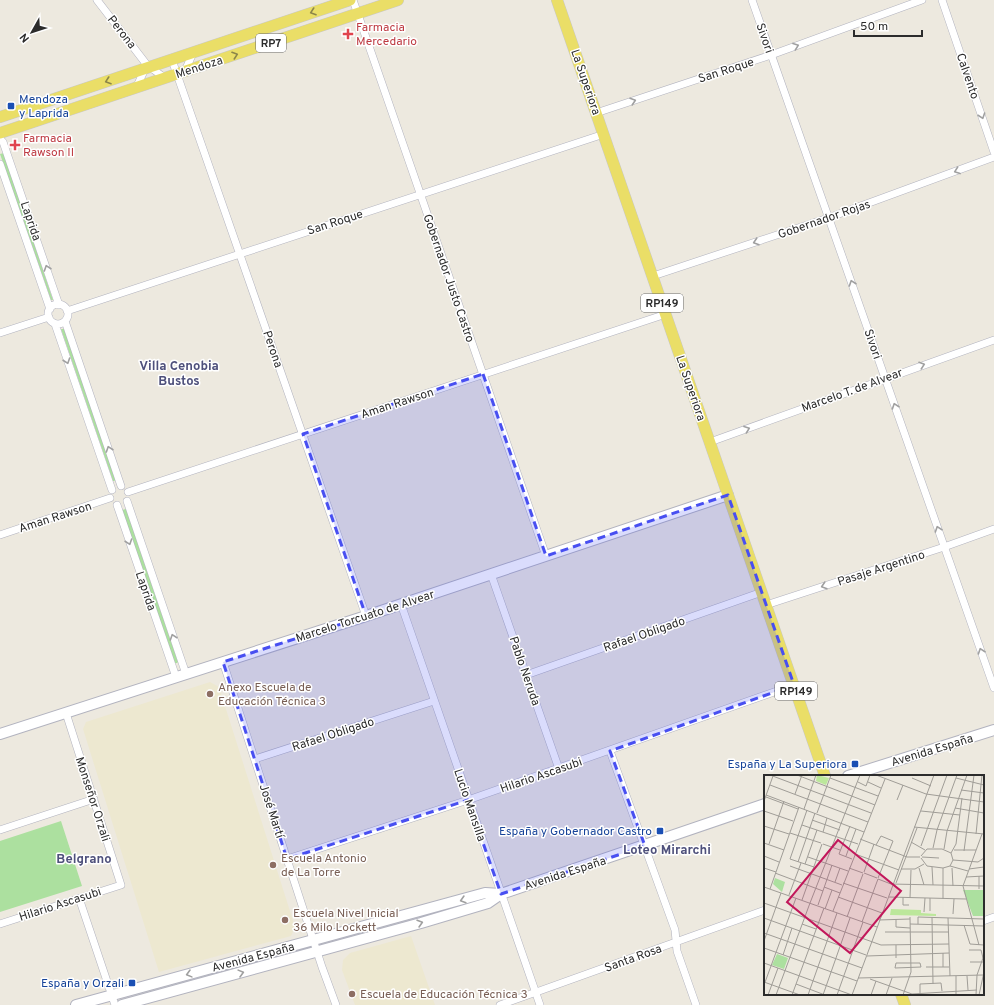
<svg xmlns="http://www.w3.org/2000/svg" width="994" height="1005" viewBox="0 0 994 1005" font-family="Overpass,sans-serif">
<rect width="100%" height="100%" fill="#ede9df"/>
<!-- education -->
<path fill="#ede8d0" d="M210 682 219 687 295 927 291 936 159 972 83 729 86 722Z
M411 936 435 1005H355L342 970 343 960 350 953Z"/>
<!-- green -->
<path fill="#ace09f" d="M4 153 53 300H51L0 154Z
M61 329H64L116 480 114 481H113Z
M126 509 178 662 177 663H175L122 510Z
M61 821 82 886 0 912V841Z"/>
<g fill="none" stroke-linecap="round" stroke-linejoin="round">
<!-- street casing -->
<g stroke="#b2b3bf" stroke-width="8">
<path id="street" d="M97 0 147 65 165 78
M353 0 546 556
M752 0 994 688
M942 0 994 152
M172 60 366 616
M184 73 193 53
M136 88 146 67
M596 113 771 55 922 0
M0 139 3 142 59 305
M0 164 50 309
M653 276 828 218 994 157
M48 314a10 10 0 1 1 20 0a10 10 0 1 1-20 0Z
M67 311 604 134
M65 321 121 486
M55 324 112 490
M0 333 49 317
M710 442 994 340
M128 492 666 314
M127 501 186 674
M117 505 176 677
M0 535 110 498
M491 574 559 769
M401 604 540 1005
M766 605 944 547 994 529
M223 662 322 967 336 1005
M526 675 762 592
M610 751 675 930 677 951 696 1005
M255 759 434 701
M0 830 94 799
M287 859 468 800 794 685
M79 898 115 1005
M983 921 994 917
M0 924 121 885 66 713
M500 1005 765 910"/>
</g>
<!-- secondary casing -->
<g stroke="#b2b3bf" stroke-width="12">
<path id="secondary" d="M0 734 366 616 728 495
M848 776 994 730
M76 1005 485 893 501 894
M122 1005 421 923 488 903 501 894 765 804"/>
</g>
<!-- primary casing -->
<g stroke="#c8c8c8" stroke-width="12">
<path id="primary" d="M557 0 825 776
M0 117 350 0
M0 133 398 0
M901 994 905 1005"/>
</g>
<!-- street -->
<use href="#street" stroke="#fff" stroke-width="7"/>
<!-- secondary -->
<use href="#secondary" stroke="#fff" stroke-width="10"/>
<!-- primary -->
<use href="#primary" stroke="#eade67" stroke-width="11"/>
</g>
<!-- one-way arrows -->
<defs><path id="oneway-chevron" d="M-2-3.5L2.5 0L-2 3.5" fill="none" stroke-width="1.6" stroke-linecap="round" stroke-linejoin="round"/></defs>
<g stroke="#8b854a">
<use href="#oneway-chevron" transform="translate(313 12) rotate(161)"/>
<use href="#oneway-chevron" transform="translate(235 55) rotate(-19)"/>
<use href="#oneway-chevron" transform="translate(108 81) rotate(161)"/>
</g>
<g stroke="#a0a0a0">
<use href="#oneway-chevron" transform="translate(796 46) rotate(-20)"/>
<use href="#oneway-chevron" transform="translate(633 101) rotate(-18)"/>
<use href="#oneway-chevron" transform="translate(982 116) rotate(71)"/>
<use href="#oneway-chevron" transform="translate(957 171) rotate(160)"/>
<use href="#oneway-chevron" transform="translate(756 242) rotate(162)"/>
<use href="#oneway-chevron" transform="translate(47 268) rotate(-109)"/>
<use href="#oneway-chevron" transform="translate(852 283) rotate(-109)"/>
<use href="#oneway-chevron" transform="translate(67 361) rotate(71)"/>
<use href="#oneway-chevron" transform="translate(922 365) rotate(-19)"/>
<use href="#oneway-chevron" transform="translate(895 406) rotate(-109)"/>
<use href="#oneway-chevron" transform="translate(747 429) rotate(-20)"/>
<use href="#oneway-chevron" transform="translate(109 449) rotate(-109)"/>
<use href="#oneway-chevron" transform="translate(938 529) rotate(-109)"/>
<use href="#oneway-chevron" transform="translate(129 542) rotate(71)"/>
<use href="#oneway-chevron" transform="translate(824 586) rotate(162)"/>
<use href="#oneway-chevron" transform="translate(173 637) rotate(-109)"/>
<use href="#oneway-chevron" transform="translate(981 651) rotate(-109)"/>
<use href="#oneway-chevron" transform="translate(463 900) rotate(164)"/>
<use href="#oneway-chevron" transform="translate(420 923) rotate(-16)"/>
<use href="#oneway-chevron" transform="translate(241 973) rotate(-15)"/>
<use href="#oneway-chevron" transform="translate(189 974) rotate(165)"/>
</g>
<!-- marked area -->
<path fill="#484ff1" fill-opacity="0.2" stroke="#484ff1" stroke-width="3" stroke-dasharray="8 5" stroke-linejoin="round" d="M483 374 546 556 728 495 794 685 610 751 645 846 501 894 468 800 287 859 223 662 366 616 303 434Z"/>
<!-- markers -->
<g fill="#e0444e" stroke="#fff" stroke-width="1.5">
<path d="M346 28h4v4h4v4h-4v4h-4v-4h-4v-4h4z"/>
<path d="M13 139h4v4h4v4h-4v4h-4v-4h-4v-4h4z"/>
</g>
<g fill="#1a4fb4" stroke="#fff" stroke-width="1.5">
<rect x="7" y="102" width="8" height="8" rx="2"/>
<rect x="851" y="760" width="8" height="8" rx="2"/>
<rect x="656" y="827" width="8" height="8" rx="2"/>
<rect x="128" y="979" width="8" height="8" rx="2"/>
</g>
<g fill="#8d6e63" stroke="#fff" stroke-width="1.5">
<circle cx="210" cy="694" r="4"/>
<circle cx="273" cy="865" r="4"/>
<circle cx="285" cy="920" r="4"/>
<circle cx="352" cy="994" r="4"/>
</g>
<g text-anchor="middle" stroke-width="3" stroke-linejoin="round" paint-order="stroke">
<!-- shield labels -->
<g fill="#fff" stroke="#6b6b6b" stroke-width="1">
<rect x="256" y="34" width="30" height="18" rx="3"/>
<rect x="641" y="294" width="42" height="18" rx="3"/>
<rect x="775" y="682" width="42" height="18" rx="3"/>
</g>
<g font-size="11" font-weight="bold" fill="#2c2c2c">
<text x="271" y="47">RP7</text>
<text x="662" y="307">RP149</text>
<text x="796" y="695">RP149</text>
</g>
<!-- health labels -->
<g font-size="12" fill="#be3a42" stroke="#fff" text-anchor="start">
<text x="356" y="31">Farmacia<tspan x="356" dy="14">Mercedario</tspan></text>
<text x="23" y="142">Farmacia<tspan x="23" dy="14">Rawson II</tspan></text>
</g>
<!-- street labels -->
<g font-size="12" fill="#2c2c2c" stroke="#fff">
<text transform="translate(122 32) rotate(52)" y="4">Perona</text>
<text transform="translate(765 38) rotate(71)" y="4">Sivori</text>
<text transform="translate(199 67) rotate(-18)" y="4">Mendoza</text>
<text transform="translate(726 70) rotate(-18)" y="4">San Roque</text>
<text transform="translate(968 76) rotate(71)" y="4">Calvento</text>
<text transform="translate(586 82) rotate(71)" y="4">La Superiora</text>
<text transform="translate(824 219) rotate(-19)" y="4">Gobernador Rojas</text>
<text transform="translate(31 221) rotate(71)" y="4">Laprida</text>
<text transform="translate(335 222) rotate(-18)" y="4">San Roque</text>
<text transform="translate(449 278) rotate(71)" y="4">Gobernador Justo Castro</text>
<text transform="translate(873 344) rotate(71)" y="4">Sivori</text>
<text transform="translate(273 349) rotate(71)" y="4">Perona</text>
<text transform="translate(691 388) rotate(71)" y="4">La Superiora</text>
<text transform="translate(852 390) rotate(-20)" y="4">Marcelo T. de Alvear</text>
<text transform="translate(397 403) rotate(-18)" y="4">Aman Rawson</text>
<text transform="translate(55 517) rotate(-18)" y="4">Aman Rawson</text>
<text transform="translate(881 568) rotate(-18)" y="4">Pasaje Argentino</text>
<text transform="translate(146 591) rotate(71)" y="4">Laprida</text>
<text transform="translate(365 616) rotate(-18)" y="4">Marcelo Torcuato de Alvear</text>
<text transform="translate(644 634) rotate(-19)" y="4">Rafael Obligado</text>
<text transform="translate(525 671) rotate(71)" y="4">Pablo Neruda</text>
<text transform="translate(333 734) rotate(-18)" y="4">Rafael Obligado</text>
<text transform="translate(932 750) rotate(-17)" y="4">Avenida España</text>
<text transform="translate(541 775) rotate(-19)" y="4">Hilario Ascasubi</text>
<text transform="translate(93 799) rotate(72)" y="4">Monseñor Orzali</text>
<text transform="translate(470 805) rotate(71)" y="4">Lucio Mansilla</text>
<text transform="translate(272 811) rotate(72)" y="4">José Martí</text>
<text transform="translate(565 873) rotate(-18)" y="4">Avenida España</text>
<text transform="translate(60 904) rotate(-18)" y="4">Hilario Ascasubi</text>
<text transform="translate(253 957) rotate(-15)" y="4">Avenida España</text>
<text transform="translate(633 958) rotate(-20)" y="4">Santa Rosa</text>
</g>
<!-- transit labels -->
<g font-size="12" fill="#164399" stroke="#fff" text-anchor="end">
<text x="19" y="103" text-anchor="start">Mendoza<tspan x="19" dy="14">y Laprida</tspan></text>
<text x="847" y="768">España y La Superiora</text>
<text x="652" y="835">España y Gobernador Castro</text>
<text x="124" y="987">España y Orzali</text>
</g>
<!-- education labels -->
<g font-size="12" fill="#785e54" stroke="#fff" text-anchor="start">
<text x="218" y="691">Anexo Escuela de<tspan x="218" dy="14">Educación Técnica 3</tspan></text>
<text x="281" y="862">Escuela Antonio<tspan x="281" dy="14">de La Torre</tspan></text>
<text x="293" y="917">Escuela Nivel Inicial<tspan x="293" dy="14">36 Milo Lockett</tspan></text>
<text x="360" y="998">Escuela de Educación Técnica 3</text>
</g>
<!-- neighbourhood labels -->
<g font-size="13" font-weight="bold" fill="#4e507b" stroke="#fff">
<text x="179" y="370">Villa Cenobia<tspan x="179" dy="15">Bustos</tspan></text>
<text x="667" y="854">Loteo Mirarchi</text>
<text x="84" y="863">Belgrano</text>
</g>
</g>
<!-- overview -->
<g transform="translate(764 775)">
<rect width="220" height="220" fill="#ede9df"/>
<path d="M11 103 21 107 18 117 9 109ZM199 115H220V141H209ZM13 179 24 183 20 194 8 190Z" fill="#ace09f"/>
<path d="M53 0 65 3 62 10 52 6ZM127 134 157 135V138L172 139V141L126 140Z" fill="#bce79b"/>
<path fill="none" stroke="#a09d97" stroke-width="1" d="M6 0 107 38M33 0 111 30M112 0 162 19 220 27M66 3 114 21M148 3 167 11M192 3 220 10M94 7 102 11 106 0M104 7 117 13M6 10 104 47M197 15 220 18M31 19 38 0M2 20 100 57M2 22 34 34M133 25 139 10M0 26 9 1M191 33 220 38M40 34 52 0M43 35 26 84 50 92M0 36 29 46M157 36 196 40M53 38 67 0M48 45 76 55M38 50 94 69M0 51 25 59M86 51 75 79 88 84M150 52 220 59M173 55 193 0M183 56 203 0M59 57 63 43M26 58 57 68M212 59 218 0M96 64 143 82H156M147 67 161 75M0 68 20 75M5 69 20 26M59 69 76 75M112 70 117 61 129 66 114 103M157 71 183 0M169 73 173 55M180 74 183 56M190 75H212M200 76 210 0M187 78 192 69 198 23M91 79 135 95M0 81 15 87M82 81 92 54M44 82 84 96M158 82 175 83M157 83 163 91 179 93 186 91 189 85 187 78 178 74H163L157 81M189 85 214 87 220 83M34 87 51 38M41 89 53 55M26 91 78 110M186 91 204 96M168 92 169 110M0 93 12 97M85 93 99 98M155 93 160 110M179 93V124M188 93 189 111M137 94H151L160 89M205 94 220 92M100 97 110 69M11 98 59 116M100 98 113 103M215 101V114M202 102 220 101M114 104 127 109 220 111M71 107 76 93M79 108 123 123M132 108 153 53M0 112 113 152M60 112 76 118M6 114 35 32M25 120 37 88M74 122 118 138M125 122 202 124M139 122V130H145M146 123 147 95M38 125 58 69M0 128 117 170 185 169M46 128 96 0M54 130 68 90M61 134 68 115M69 136 121 4M166 136V123M160 137 161 123M189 139 190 124M83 142 99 99M168 142 169 209M0 143 102 180M184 143 186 201M132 144V152L146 153M115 145 146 144M98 147 114 104M38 149 52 154M146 149 220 151M154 149V142L220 144M200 150 206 169 220 170M121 157H184M0 158 98 193M0 166 17 118M215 170 199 111 218 59M0 173 93 206M205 175H217L219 183M179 178V192M19 180 28 153M103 181 185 178M132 183V170M206 187H219M0 188 88 220M132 188H156L157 192 131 193ZM162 192H185M192 201V220M203 201 204 215M94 203 219 200M106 204 148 219 213 215M0 207 36 220M32 209 61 220M0 210 32 123M156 218V209L177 208 178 216M4 220 14 193M12 220 46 128M28 220 60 133M44 220 73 138M59 220 86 143M73 220 99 147M88 220 170 0M107 220 112 206M122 220 128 203M139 220 147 197 146 142M212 220 213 200 220 180M215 220 220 197"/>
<path fill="#c2185b" fill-opacity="0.15" stroke="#c2185b" stroke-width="2" d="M74 65 137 116 86 178 23 127Z"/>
<rect width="220" height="220" fill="none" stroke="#2c2c2c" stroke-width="2"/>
</g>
<!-- north arrow -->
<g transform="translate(32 32) rotate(231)" stroke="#ffffff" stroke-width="3" paint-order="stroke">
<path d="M0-3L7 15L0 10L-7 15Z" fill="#2c2c2c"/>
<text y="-6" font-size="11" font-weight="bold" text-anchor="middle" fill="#2c2c2c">N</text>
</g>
<!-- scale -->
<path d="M854 30v6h68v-6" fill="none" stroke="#2c2c2c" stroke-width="2"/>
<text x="860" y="30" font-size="12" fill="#2c2c2c" stroke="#ffffff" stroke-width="3" paint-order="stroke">50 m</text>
</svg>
